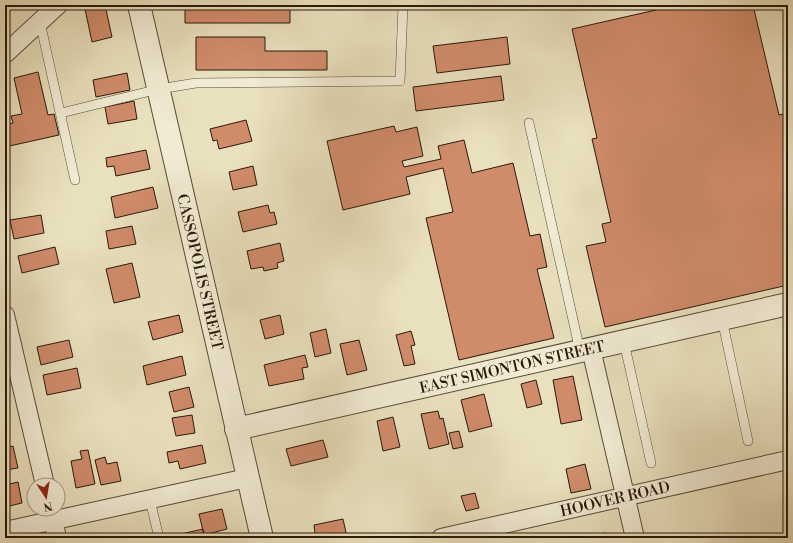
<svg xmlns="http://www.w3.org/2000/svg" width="793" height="543" viewBox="0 0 793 543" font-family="'Libre Bodoni',serif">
<rect width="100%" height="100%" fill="#e9e0bd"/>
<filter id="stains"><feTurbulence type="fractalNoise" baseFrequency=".005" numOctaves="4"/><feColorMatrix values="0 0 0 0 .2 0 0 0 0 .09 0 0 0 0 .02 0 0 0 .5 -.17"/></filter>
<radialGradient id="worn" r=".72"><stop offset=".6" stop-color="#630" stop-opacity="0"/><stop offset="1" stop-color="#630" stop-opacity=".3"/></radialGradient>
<!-- building -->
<path fill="#d08b6b" stroke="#29190b" d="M101 5H105L112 37 92 42 85 9Z
M185 5H290V23H185Z
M678 5H753L779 115 788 113V285L605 327 586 246 606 242 602 224 611 222 592 139 597 138 572 29Z
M196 37H265V51H327V70H196Z
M507 37 510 64 437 73 433 46Z
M38 72 48 115 54 114 59 135 5 147V125L13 123 11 116 22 114 14 78Z
M127 73 130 90 96 97 93 80Z
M501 76 504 100 416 111 413 87Z
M134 101 137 119 108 124 105 107Z
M246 120 252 141 219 149 217 140 213 141 210 129Z
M394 126 396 132 417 127 423 156 402 161 404 167 441 159 438 146 464 140 472 173 513 163 530 236 540 234 547 267 537 269 554 338 459 360 426 218 453 212 443 168 406 177 410 194 343 210 327 141Z
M146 150 150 169 116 176 114 166 107 167 106 158Z
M253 166 257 185 233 190 229 172Z
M153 187 158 208 115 218 111 197Z
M268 205 270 213 274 212 277 224 243 232 238 212Z
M41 215 44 233 14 239 10 220Z
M132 226 136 244 109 249 106 231Z
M280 243 284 261 277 263 278 268 264 271 263 267 251 269 247 251Z
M55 247 59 264 22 273 18 256Z
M132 263 140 297 114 303 106 269Z
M179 315 183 332 153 340 148 322Z
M280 315 284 334 265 339 260 320Z
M326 329 331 353 315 357 310 333Z
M411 331 415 345 411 346 415 364 404 366 396 335Z
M69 340 73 357 41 365 37 347Z
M359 340 367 370 347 375 340 344Z
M305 355 308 367 302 368 304 379 269 386 264 365Z
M182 356 186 375 147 385 143 366Z
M77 368 81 388 47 395 43 375Z
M573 376 582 420 561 424 553 380Z
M536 380 542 404 527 408 521 384Z
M189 387 194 407 174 412 169 392Z
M484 394 492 426 469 432 461 400Z
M438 411 440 419 443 418 449 444 429 449 421 414Z
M192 415 195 433 176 436 172 418Z
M393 417 400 447 383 451 377 421Z
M459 431 463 447 453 449 449 433Z
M323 440 328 457 291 466 286 449Z
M202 445 206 463 180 469 178 461 169 463 167 452Z
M13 446 18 468 5 470V448Z
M88 450 95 484 76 488 71 461 82 459 80 451Z
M105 457 107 464 117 462 121 481 101 485 95 460Z
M585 464 591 489 571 493 566 469Z
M18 482 22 503 5 507V485Z
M475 493 479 508 466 511 461 496Z
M222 509 227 529 204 535 199 514Z
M343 519 347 537 342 538H297L315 533 314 525Z
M203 529 205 538H182L181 534Z
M606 533 607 538H578Z"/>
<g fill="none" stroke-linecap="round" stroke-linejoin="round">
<!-- service casing -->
<g stroke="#594b38" stroke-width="10">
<path id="service" d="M40 22 75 180
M61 113 159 89 196 83 400 81 403 5
M529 123 580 351
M722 319 748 441
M624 342 651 463
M150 500 159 538"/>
</g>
<!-- minor casing -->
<g stroke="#594b38" stroke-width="20">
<path id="minor" d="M5 54 58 5
M5 315 45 485
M591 349 635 538
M51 510 57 538
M5 531 247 478
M441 538 788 460"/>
</g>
<!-- tertiary casing -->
<g stroke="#594b38" stroke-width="24">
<path id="tertiary" d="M139 5 262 538
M236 429 788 304"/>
</g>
<!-- service -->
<use href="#service" stroke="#f1ebd4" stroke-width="9"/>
<!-- minor -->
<use href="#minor" stroke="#f1ebd4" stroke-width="18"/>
<!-- tertiary -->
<use href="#tertiary" stroke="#f1ebd4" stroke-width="22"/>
</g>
<g text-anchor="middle" stroke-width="3" stroke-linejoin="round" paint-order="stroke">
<!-- street labels -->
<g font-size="15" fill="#29190b" stroke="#f1ebd4">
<text transform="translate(200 272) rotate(77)" y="5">CASSOPOLIS STREET</text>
<text transform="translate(512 367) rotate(-13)" y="5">EAST SIMONTON STREET</text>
<text transform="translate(615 499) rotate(-13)" y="5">HOOVER ROAD</text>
</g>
</g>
<!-- margin -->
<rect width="793" height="543" fill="none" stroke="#e9e0bd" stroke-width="20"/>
<rect x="6" y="6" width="781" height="531" fill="none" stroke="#29190b" stroke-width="2"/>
<rect x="10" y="10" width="773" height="523" fill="none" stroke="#29190b"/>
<!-- north arrow -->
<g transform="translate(46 497) rotate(168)"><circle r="19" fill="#f1ebd4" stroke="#a19784"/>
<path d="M0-3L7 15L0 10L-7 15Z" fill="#8f2418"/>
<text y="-6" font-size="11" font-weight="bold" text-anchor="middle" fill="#29190b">N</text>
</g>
<rect width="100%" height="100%" filter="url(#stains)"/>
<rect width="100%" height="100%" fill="url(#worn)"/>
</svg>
